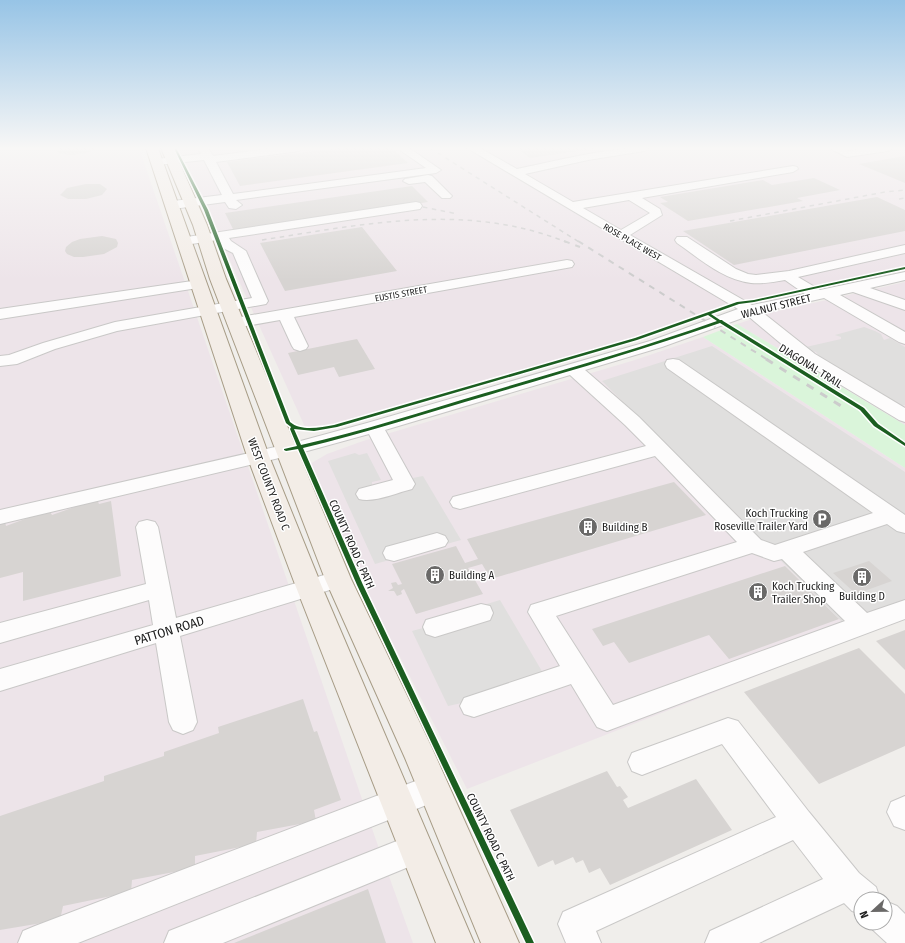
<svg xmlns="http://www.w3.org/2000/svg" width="905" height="943" viewBox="0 0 905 943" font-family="'Fira Sans Condensed',sans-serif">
<rect width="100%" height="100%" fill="#f0eeeb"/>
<!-- industrial -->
<path fill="#ede4e9" d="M0 148H139L376 840 413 943H0Z
M179 148H905V267L755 300 746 299 695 316 696 317 680 323 552 362 330 425 305 427Z
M905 282V425L737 324 774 312Z
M703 337 905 468V618L467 789 370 598 314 476 310 464 327 454 363 441 635 360Z"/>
<!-- park -->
<path fill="#daf5da" d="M737 324 905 425V468L703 337Z"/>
<!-- parking -->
<path fill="#e0dfde" d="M864 327 875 331 881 334 884 340 890 338 905 347V405L900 406 835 367 819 356 816 352 811 351 806 347 841 339V337L835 335Z
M712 346 905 472V617L856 636 602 381Z
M355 453 359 455 367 453 381 480 372 482V486L423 476 461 540 375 564 328 461Z
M500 600 553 690 471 718 465 705 462 703 448 706 412 631 423 628 425 623Z"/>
<!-- building -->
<path fill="#d7d4d2" d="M59 148H98L87 153 71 155 58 153 57 151Z
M338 148H392L408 163 240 186 227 162Z
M516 148H593V149L530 158Z
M905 156V183L859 164Z
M814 178 840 190 797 198 803 201 688 221 660 203 668 202 660 197 763 180 772 185Z
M86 184H100L107 189 102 195 86 199H68L60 195 67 188Z
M412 186 428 202 234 231 225 213Z
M877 197 905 210V231L734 265 683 231Z
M362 227 397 271 285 291 260 243Z
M102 236 116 239 118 243 117 247 104 254 83 257H74L67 254 65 251 66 247 72 242 80 239Z
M357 339 375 369 339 377 334 367 298 375 288 353Z
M674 482 706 515 491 579 482 564 468 568 483 594 416 614 404 589 401 591 402 594 397 596 394 591H388L393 588 391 583 396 582 398 585 402 584 392 564 456 546 465 563 478 559 467 539Z
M97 499 99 504 111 501 121 576 23 601V572L0 578V523L5 521 6 526 49 510 52 515Z
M869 561 892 581 856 594 833 573Z
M785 566 839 619 729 659 709 635 629 663 614 642 603 646 592 629Z
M905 630V670L876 641Z
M859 648 905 694V746L819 784 744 692Z
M303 699 314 732 317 731 341 800 314 810 316 821 257 832 256 844 195 856V868L132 880 131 892 63 906 60 920 0 930V816L104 781V776L164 756V752L219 733 218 727Z
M607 771 617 787 620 786 628 797 623 800 628 808 696 779 732 830 610 885 600 868 589 873 583 860 576 863 573 857 555 865 553 860 538 867 510 810Z
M368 889 386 943H234Z"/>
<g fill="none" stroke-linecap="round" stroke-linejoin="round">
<!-- minor casing -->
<g stroke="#c9c8c7" stroke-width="2">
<path id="minor" d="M198 148H208L213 156 275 148H304L299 151 216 162 233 194 426 168 397 148H409L441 170 436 173 236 200 242 205 236 209 229 208 225 202 173 209 169 208 167 205 169 202 173 201 222 195 204 160 157 165 152 162 157 159 201 154Z
M467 148H480L517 169C560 160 604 148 649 148L644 151 588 160 525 174 573 202 793 166 797 167 798 169 793 172 642 198 660 209 662 215 630 235 752 305 805 294 785 280C774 282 763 284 751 283 723 280 699 258 677 243L675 240 677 237H687L736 269 748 274 756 275 789 271 905 245V253L798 277 820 290 905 272V280L870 288 905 300V310L853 292 840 295 905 332V344L899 342 824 298 762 312 815 354 905 408V422L899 420 803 362 748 316 662 347 585 370 639 417 761 540 775 545 873 513 667 368 665 364 667 360 673 359 679 360 905 515V533L897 531 887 524 803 552 867 613 905 600V619L607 731 597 727 571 684 474 717 464 714 460 706 464 698 560 666 528 612 531 605 737 542 655 456 460 509 453 507 450 502 453 497 646 446 625 425 570 375 385 430 415 484 412 489C396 493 374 503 359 499L356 494 359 489 393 480 369 434 300 453 0 524V510L297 442 367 423 650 341 738 309ZM629 200 650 213 621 230 583 208ZM752 553 774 561 782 559 845 621 613 705 556 616Z
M829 148H843L848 151 866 148H893L888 151 847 157Z
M428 175 432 176 452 196 450 198H442L425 182 409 184 403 181 405 179Z
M416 202 420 203 422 206 420 209 229 238 231 241 246 251 268 301 266 304 117 331 55 349 17 364 0 366V356L9 355 43 343 115 322 252 298 233 253 221 247 217 240 185 245 178 241 180 238Z
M567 260 572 261 574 264 572 267 294 317 308 346 306 349 300 351 294 349 292 346 280 320 235 328 230 326 227 323 230 320 235 318Z
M199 280 204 281 206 284 204 287 0 319V309Z
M147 520 155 522 158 527 176 618 338 571 346 573 350 579 346 585 180 636 197 722 193 730 183 734 173 730 169 722 156 643 0 691V669L153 625 149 600 0 643V623L146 584 136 527 139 522Z
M437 533 445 536 448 541 445 546 394 561 386 559 383 553 386 547Z
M481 604 490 606 493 613 490 620 435 637 426 634 423 627 426 620Z
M728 718 738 721 809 812 859 873 876 887 880 899H861V914L852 911 844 903 759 943H705L710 931 823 879 793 840 596 931 601 943H566L558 924 563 912 776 817 722 744 642 775 632 771 628 762 632 753Z
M434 774 444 778 449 788 444 798 78 943H18L23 931 35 926Z
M905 796V830L894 826 887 812 891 802Z
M417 833 428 837 433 848 428 859 223 943H164L169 931Z
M885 901 897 906 905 914V943H887L873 930 870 923H885Z"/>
</g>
<!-- major casing -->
<g stroke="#a79c86" stroke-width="2">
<path id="major" d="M146 148H158L269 456 322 587 474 943H436L296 587 247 456Z
M161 148H173L207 225 226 279 351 579 432 748 519 943H481L405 758 325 579 210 279 193 225Z"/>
</g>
<!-- minor -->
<use href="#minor" fill="#fdfcfc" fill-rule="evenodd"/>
<!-- major -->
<use href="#major" fill="#f3ede7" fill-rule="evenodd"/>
<!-- rail-far2 -->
<path stroke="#ccc" stroke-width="1.5" stroke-dasharray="4.5 4.5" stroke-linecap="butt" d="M430 148 579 242
M899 199 905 198
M423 207 458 214
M730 221 885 192 905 190
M262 240C364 224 467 202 566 242"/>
<!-- rail-far1 -->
<path stroke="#ccc" stroke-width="2" stroke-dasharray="6 6" stroke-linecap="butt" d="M564 241 580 247
M578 241 768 360"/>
<!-- rail -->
<path stroke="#ccc" stroke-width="3" stroke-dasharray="8 8" stroke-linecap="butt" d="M766 359 846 409"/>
<!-- cycleway casing -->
<g stroke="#fff" stroke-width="3">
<path id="cycleway" d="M174 148H176L208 210 290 422C302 432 321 427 334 425L635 338 737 302 754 300 905 267V269L754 302 739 304 711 314 720 320H722L723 321 864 408 878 424 905 443V446L874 426 860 410 720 323C643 350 566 372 489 395 427 413 365 433 303 448L363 585 534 943H526L357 585 298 449 286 451 284 450V449L297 446 290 429 291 427 286 423 204 210ZM708 315 717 321C641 348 563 370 485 393 424 411 363 431 301 445L294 429 314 431 337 427 637 340Z"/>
</g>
<!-- cycleway -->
<use href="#cycleway" fill="#1b5e20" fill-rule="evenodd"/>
</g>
<!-- sky -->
<linearGradient id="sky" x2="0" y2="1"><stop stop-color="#97c4e6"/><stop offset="0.53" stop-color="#f8f7f6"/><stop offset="1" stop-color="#f8f7f6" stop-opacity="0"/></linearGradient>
<rect width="905" height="280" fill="url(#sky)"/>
<!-- icons -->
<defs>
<g id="parking-disc" transform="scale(1)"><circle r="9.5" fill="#6a6968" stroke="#fff"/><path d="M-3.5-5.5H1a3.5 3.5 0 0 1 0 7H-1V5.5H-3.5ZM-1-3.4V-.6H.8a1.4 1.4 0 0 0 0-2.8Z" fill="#fff"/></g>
<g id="building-disc" transform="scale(1)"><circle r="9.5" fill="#6a6968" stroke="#fff"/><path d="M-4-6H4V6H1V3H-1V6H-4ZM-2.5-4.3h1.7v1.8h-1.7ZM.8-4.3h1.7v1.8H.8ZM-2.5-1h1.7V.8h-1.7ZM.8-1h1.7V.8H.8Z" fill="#fff"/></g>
</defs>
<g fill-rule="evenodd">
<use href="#parking-disc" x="822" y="519"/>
<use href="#building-disc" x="588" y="527"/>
<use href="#building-disc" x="435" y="575"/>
<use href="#building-disc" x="862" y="577"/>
<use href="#building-disc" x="758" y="592"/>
</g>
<g text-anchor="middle" stroke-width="3" stroke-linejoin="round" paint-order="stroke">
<!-- far-street labels -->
<g font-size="9" fill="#222" stroke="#fff">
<text transform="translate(632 242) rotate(30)" y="3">ROSE PLACE WEST</text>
<text transform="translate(401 294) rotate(-10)" y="3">EUSTIS STREET</text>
</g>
<!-- street labels -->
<g font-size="11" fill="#222" stroke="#fff">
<text transform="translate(776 306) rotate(-14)" y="4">WALNUT STREET</text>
<text transform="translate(811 366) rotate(32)" y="4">DIAGONAL TRAIL</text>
<text transform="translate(269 484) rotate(69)" y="4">WEST COUNTY ROAD C</text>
<text transform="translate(352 544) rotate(66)" y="4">COUNTY ROAD C PATH</text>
<text transform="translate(491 837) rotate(64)" y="4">COUNTY ROAD C PATH</text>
</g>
<!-- poi labels -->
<g font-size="11" fill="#222" stroke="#fff" text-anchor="start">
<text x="808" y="517" text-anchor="end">Koch Trucking<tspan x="808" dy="13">Roseville Trailer Yard</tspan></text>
<text x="602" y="531">Building B</text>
<text x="449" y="579">Building A</text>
<text x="772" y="590">Koch Trucking<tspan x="772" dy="13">Trailer Shop</tspan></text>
<text x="862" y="600" text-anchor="middle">Building D</text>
</g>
<!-- near-street labels -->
<g font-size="13" fill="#222" stroke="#fff">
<text transform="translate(169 630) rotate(-17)" y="5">PATTON ROAD</text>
</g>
</g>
<!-- north arrow -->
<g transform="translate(873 911) rotate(248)"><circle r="19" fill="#ffffff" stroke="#a7a7a7"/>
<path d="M0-3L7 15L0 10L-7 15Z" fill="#6a6968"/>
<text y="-6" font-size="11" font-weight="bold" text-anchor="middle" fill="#222222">N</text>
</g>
</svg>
